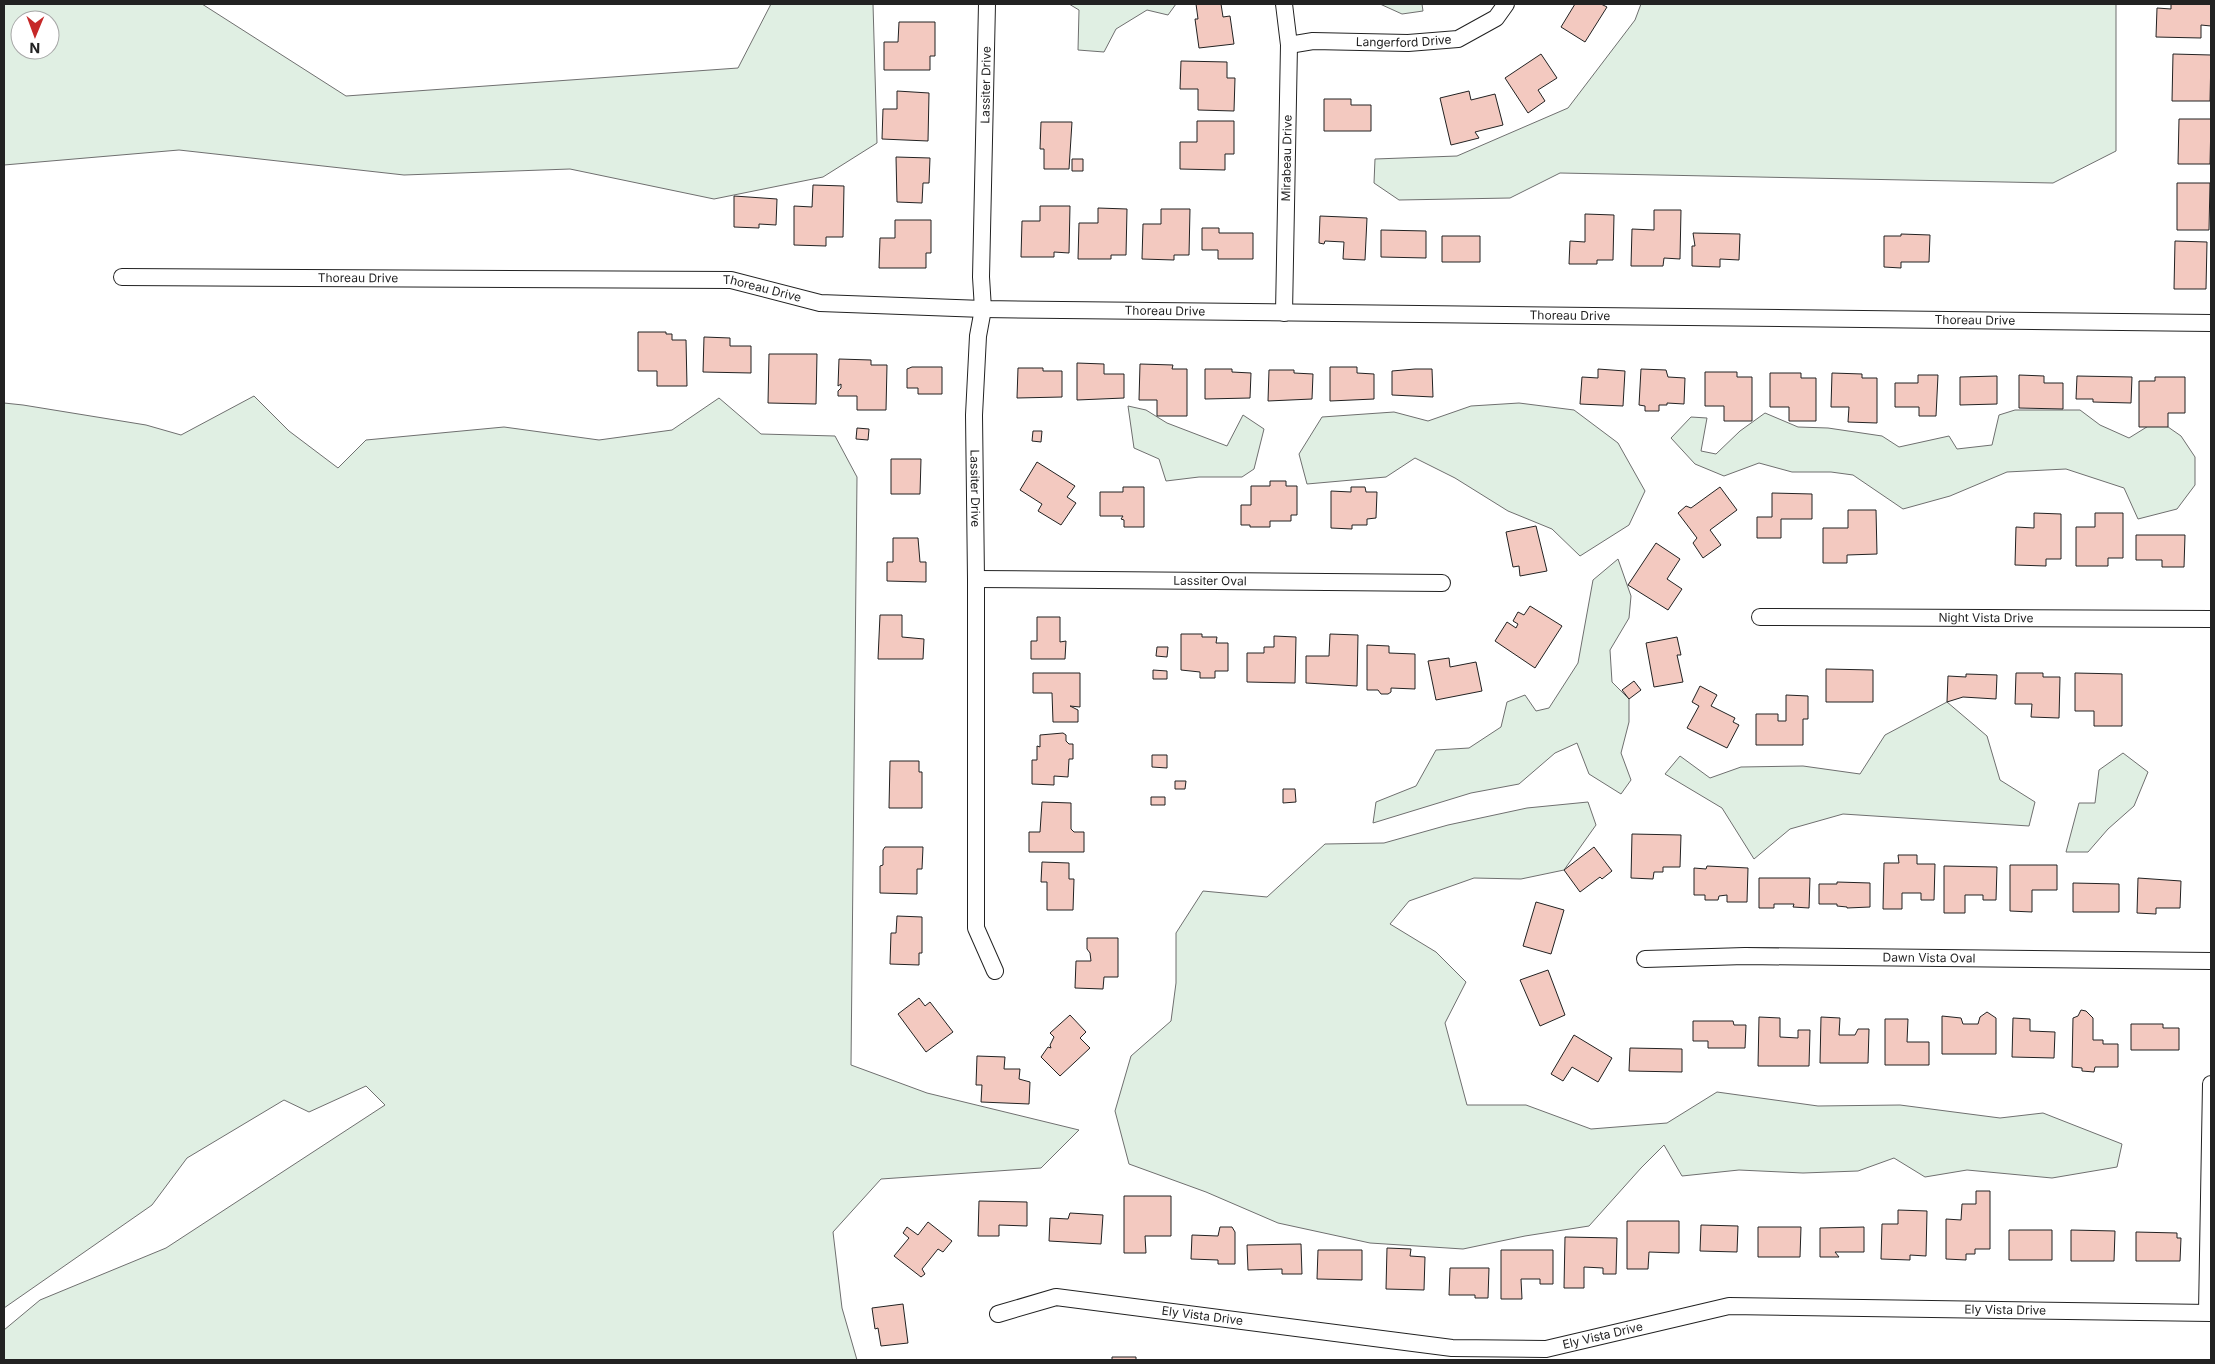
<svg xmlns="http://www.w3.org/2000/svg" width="2215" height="1364" viewBox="0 0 2215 1364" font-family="Inter,sans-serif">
<rect width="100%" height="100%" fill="#fff"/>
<!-- green -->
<path fill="#e0efe3" stroke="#6f6f6f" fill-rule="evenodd" d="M4 4H202L346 96 738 68 771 4H873L877 143 823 177 714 199 570 169 404 175 179 150 4 165ZM20 20H50V50H20Z
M1069 4H1176L1168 15 1147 10 1116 29 1104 52 1078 50 1079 10Z
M1380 4H1422L1423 11 1402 14Z
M1641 4H2116V151L2053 183 1560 173 1510 198 1399 200 1374 183 1375 159 1457 156 1568 108 1635 20Z
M254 396 289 431 338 468 366 440 504 427 599 440 672 430 719 398 761 434 835 436 857 477 851 1065 927 1093 1079 1130 1041 1168 881 1179 833 1232 842 1308 857 1360H4V1330L40 1300 166 1248 385 1105 366 1086 309 1112 284 1100 187 1158 152 1205 4 1308V403L23 405 146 425 181 435Z
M1519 403 1574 410 1618 443 1645 491 1629 525 1580 556 1552 529 1508 511 1455 478 1415 458 1386 477 1307 484 1299 454 1322 417 1394 412 1428 421 1471 406Z
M1128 406 1146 410 1167 423 1227 446 1243 415 1264 429 1254 469 1242 477H1199L1166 481 1159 459 1134 448Z
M2015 410H2080L2100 425 2129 438 2158 420 2181 436 2195 457V485L2177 509 2138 519 2124 488 2066 469 2007 472 1950 496 1903 509 1853 475 1831 472H1792L1759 463 1724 476 1695 464 1671 438 1691 417 1707 418 1701 451 1716 454 1740 431 1765 413 1798 427 1828 428 1882 436 1899 447 1949 436 1957 449 1992 445 1999 415Z
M1618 559 1631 596 1629 618 1610 650 1612 682 1629 699V722L1621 753 1631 780 1621 794 1589 774 1577 743 1555 753 1519 784 1471 793 1373 823 1376 802 1416 786 1436 750 1469 748 1501 727 1507 702 1525 695 1536 711 1549 708 1578 663 1593 580Z
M1947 702 1987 736 2000 780 2035 802 2029 826 1843 814 1790 829 1754 859 1722 808 1665 774 1680 756 1710 778 1741 767 1803 766 1860 774 1885 735Z
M2123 753 2148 772 2134 806 2108 829 2088 852H2066L2079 803H2095L2099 770Z
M1588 802 1596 825 1564 870 1521 879 1474 878 1409 901 1390 924 1436 952 1466 982 1445 1023 1467 1105H1526L1591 1129 1667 1123 1717 1092 1818 1106 1900 1105 2000 1118 2043 1113 2122 1144 2117 1167 2052 1178 1967 1170 1925 1177 1894 1158 1858 1171 1803 1173 1739 1170 1682 1176 1664 1145 1641 1168 1589 1226 1525 1236 1463 1249 1370 1243 1278 1223 1206 1192 1129 1164 1115 1111 1131 1056 1171 1021 1176 983V933L1203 891 1267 897 1325 844 1384 843 1448 825 1527 808Z"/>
<!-- building -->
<path fill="#f3c9c0" stroke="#222" d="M1196 4H1221L1223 17 1230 16 1234 44 1199 48 1195 19H1198Z
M1575 4H1601L1607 7 1585 42 1561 27Z
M2171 4H2211V26L2201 25V38L2156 37 2157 8 2171 9Z
M899 22H935V56H930V70H884V42H898Z
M1541 54 1557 78 1538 90 1545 101 1528 113 1505 78Z
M2173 54 2211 55 2210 101H2172Z
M1181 61 1227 62V78H1235L1234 111 1198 110V89H1180Z
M897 91 929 93 928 141 882 139 883 109H897Z
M1469 91 1471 100 1495 94 1503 125 1475 132 1479 138 1451 145 1440 98Z
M1324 99H1351V105H1371V131H1324Z
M2179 119H2211L2210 164H2178Z
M1197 121H1234V154H1225V170L1180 169V142H1197Z
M1041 122H1072L1069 169H1044V149H1040Z
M896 157 930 158 929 183H923L922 203 897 202Z
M1072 159H1083V171H1072Z
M2177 183H2210L2209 230H2177Z
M813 185 844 186 843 237H826V246L794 245V206L812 207Z
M734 196 777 199 776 225 759 224V228L734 227Z
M1040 206H1070L1069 253 1054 252V257H1021L1022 221H1040Z
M1098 208 1127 209 1126 255H1111V259H1078L1079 223H1098Z
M1161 209H1190L1189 255H1174V260L1142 259 1143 224H1161Z
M1654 210H1681L1680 259 1664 258 1663 266H1631L1632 229 1654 230Z
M1585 214 1614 215 1613 260H1597V264H1569L1570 241 1585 242Z
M1320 216 1367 218 1365 260 1343 259 1344 242 1325 241 1324 244 1319 243Z
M895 220H931V253H926V268H879L880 238H895Z
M1202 228H1219V233H1253V259H1218V250H1202Z
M1381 230 1426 231V258L1381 257Z
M1693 233 1740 234 1739 260 1720 259V267L1692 266V246H1695Z
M1901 234 1930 235 1929 262H1901V268L1884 267V236H1901Z
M1442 236H1480V262H1442Z
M2175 241 2207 242 2206 289H2174Z
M638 332H666V334H672V340H686L687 386H657V371H638Z
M704 337 730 338V346H751V373L703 372Z
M769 354H817L816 404 768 403Z
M839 359 871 360V365H887L886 410H857V396H838V391L841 388V384L838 386Z
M1077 363 1104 364V374H1124V398L1077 400Z
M1140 364 1173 365 1172 369H1187V416H1157V400H1139Z
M912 367H942V394H918V388H907V369Z
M1330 367H1357V373L1374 374V399L1330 401Z
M1018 368H1043V371H1062V397L1017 398Z
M1205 369H1232V372L1251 373 1250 398 1205 399Z
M1415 369H1432L1433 397 1392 395V371Z
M1598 369 1625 371 1623 406 1580 404 1582 377 1598 378Z
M1641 369 1666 370 1668 377 1685 378 1684 404 1667 403V405H1659V411H1645V406L1639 405Z
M1269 370H1294V373L1313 374 1312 399 1268 401Z
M1705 372H1737V377H1752V421H1724V406H1705Z
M1770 373H1801V378H1816V421H1789V407H1770Z
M1832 373 1862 374V378H1877V423L1848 422 1849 407H1831Z
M1918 375H1938L1936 416H1919V407H1895V383H1918Z
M2019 375 2044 376V383H2063V409L2019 408Z
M1997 376V404L1960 405V377Z
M2077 376 2132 377 2131 403 2093 402V399H2076Z
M2155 377H2185V413H2168V427H2139V381H2155Z
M857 428 869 429 868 440 856 439Z
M1033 431H1042L1041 442 1032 441Z
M891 459H921L920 494H891Z
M1037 462 1075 486 1067 497 1076 503 1061 525 1038 511 1042 504 1020 490Z
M1270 481H1286V486H1297V515H1291V521H1270V527H1250V525H1241V505H1251V486H1270Z
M1123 487H1144V527H1124V520L1121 519 1123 516H1100V492H1123Z
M1351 487H1365L1366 492H1377L1376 518 1367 519V525H1352V529L1331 528V491L1351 492Z
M1720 487 1737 510 1710 530 1721 545 1703 558 1693 543 1697 538 1678 513 1686 506 1691 508Z
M1772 493 1812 494V519H1781V538H1757V517H1772Z
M1848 510H1876L1877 554 1847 555V563H1823V528H1848Z
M2034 513 2061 514V559H2046V566L2015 565 2016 527 2034 528Z
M2095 513H2123V558H2108V566H2076V527H2095Z
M1536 526 1547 571 1520 576 1519 566 1513 567 1506 532Z
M2136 535H2185L2184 567H2162V560H2136Z
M893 538H918L920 562H926V582L887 581V562H893Z
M1656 543 1680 559 1667 579 1682 589 1668 610 1628 585Z
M1530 606 1562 626 1535 668 1495 641 1507 622 1516 628 1518 624 1513 621 1518 612 1524 615Z
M880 615H902V637L924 639 923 659H878Z
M1037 617H1060V642L1066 641 1065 659H1031V641H1037Z
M1181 634H1202V637H1217L1216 643H1228V671H1215V678H1200V672L1181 670Z
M1330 634 1358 635 1357 686 1306 683V656H1329Z
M1274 636 1296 637 1295 683 1247 682V653H1264V647H1274Z
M1677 637 1681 655H1677L1683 682 1654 687 1646 643Z
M1367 645 1389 646V653L1415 654V689L1391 688V692L1388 694H1381L1378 690H1367Z
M1157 647H1168L1167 657 1156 656Z
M1449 658 1450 667 1476 662 1482 691 1436 700 1428 661Z
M1826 669 1873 670V702H1826Z
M1153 670 1167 671V679H1153Z
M1033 673H1080V707L1070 706 1078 710V722H1053L1052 693H1033Z
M2016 673H2043V677H2060L2059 718 2031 717 2032 704H2015Z
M2075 673 2122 674V726H2094V711H2075Z
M1966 674 1997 675 1996 699 1963 697 1947 702 1948 676 1966 677Z
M1634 681 1641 690 1629 699 1622 690Z
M1700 686 1717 695 1711 706 1735 718 1733 722 1739 725 1727 748 1687 728 1699 706 1692 702Z
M1786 695 1808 696V719H1803V745H1756V714H1778V721H1786Z
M1063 733 1066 735V741L1069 744H1073V759H1069L1068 777 1054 776V785L1032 784V760H1037V746L1040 747V735Z
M1152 755H1167V768L1152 767Z
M890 761H919V772H922V808H889Z
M1175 781H1186L1185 789H1175Z
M1283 789H1295L1296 802 1283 803Z
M1151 797H1165V805H1151Z
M1042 802 1071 803V829L1074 832H1084V852H1029V832H1040Z
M1632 834 1681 835 1680 867H1663V872H1654L1653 879 1631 878Z
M885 847H923L922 869H917V894L880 893V866L883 865V850Z
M1594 847 1612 871 1602 879 1600 877 1580 892 1564 870Z
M1898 855H1917V864H1935L1934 900H1921V893H1902V909H1883L1884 863H1899Z
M1042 862 1069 863V879H1074L1073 910H1047V882H1041Z
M2010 865H2057V890H2032V912L2010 911Z
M1707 866 1748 868 1747 902H1727V895L1719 896 1718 900H1705V895H1694V868L1706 869Z
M1944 866 1997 867 1996 900H1983V895H1965V913H1944Z
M1759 878H1810L1809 908 1793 907 1794 904H1774V908H1759Z
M2138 878 2181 881 2180 908H2156V914L2137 913Z
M1837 882 1870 883V907L1847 908V907L1837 906V904H1819V884H1837Z
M2073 883 2119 884V912H2073Z
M1536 902 1564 910 1551 954 1523 946Z
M897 916 922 917V953H919V965L890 964 891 933H896Z
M1087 938H1118V977H1104L1103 989 1075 988 1076 961H1091L1090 953 1087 949Z
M1548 970 1565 1015 1540 1026 1520 980Z
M919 998 925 1006 930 1002 953 1032 926 1052 898 1014Z
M2081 1010 2086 1011 2093 1018V1040H2103V1044H2118V1067H2095L2094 1072 2082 1071V1068L2072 1067 2073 1018 2078 1016Z
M1987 1012 1996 1018V1054H1942V1016L1961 1018 1963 1024H1978L1980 1017Z
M1070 1015 1086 1032 1080 1038 1090 1048 1060 1076 1041 1057 1048 1047 1051 1048 1050 1045 1054 1037 1050 1033Z
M1759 1017 1780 1018V1037L1798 1038V1030H1810L1809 1066H1758Z
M1821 1017 1840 1018 1839 1035H1855L1858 1029H1869L1868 1063H1820Z
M2013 1018 2030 1019V1031L2055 1032 2054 1058 2012 1057Z
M1885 1019H1908L1907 1042H1929V1065H1885Z
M1693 1021H1733L1734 1025H1746L1745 1048H1708V1041H1693Z
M2131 1024H2163V1028H2179V1050H2131Z
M1574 1035 1612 1058 1598 1082 1572 1067 1563 1081 1551 1074Z
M1630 1048 1682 1049V1072L1629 1071Z
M977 1056 1005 1057 1004 1069H1020L1019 1079 1030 1082 1029 1104 981 1102 982 1085H976Z
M1976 1191H1990V1249H1975V1254H1966V1260L1946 1259V1219L1961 1220 1962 1204H1976Z
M1124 1196H1171V1236H1145L1146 1253H1124Z
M979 1201 1027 1202V1226L999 1225V1236H978Z
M1898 1210 1927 1211 1926 1256 1910 1255V1260L1881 1259 1882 1224H1898Z
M1070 1213 1103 1215 1101 1244 1049 1241 1050 1218 1068 1219Z
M1627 1221H1679V1253L1649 1252 1648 1269H1627Z
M928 1222 952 1241 943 1252 938 1249 922 1269 925 1274 921 1277 894 1256 909 1238 903 1233 907 1227 918 1235Z
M1701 1225 1738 1226 1737 1252 1700 1251Z
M1220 1227H1232L1235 1232V1264H1218V1260L1191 1259 1192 1235 1218 1236Z
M1758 1227H1801L1800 1257H1758Z
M1864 1227V1252H1835L1839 1257H1820V1228Z
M2009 1230H2052V1260H2009Z
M2071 1230 2115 1231 2114 1261H2071Z
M2136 1232 2177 1233V1238H2181L2180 1261H2136Z
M1565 1237 1617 1238 1616 1274H1603V1268L1584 1267V1288H1564Z
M1301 1244 1302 1274H1282V1269L1248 1270 1247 1245Z
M1387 1248 1411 1249 1410 1256 1425 1257 1424 1290 1386 1289Z
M1318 1250H1362V1280L1317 1279Z
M1501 1250H1553V1284H1540V1279H1521L1522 1299H1501Z
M1450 1268H1489L1488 1298H1475V1295H1449Z
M903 1304 908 1343 881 1346 878 1328 875 1329 872 1308Z
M1112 1357H1136V1360H1112Z"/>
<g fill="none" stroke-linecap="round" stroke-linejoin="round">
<!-- minor casing -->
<g stroke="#222" stroke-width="18">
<g id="minor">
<path id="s1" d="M987 4 981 277 983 309 978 336 974 415 976 579V928L995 971"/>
<path id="s2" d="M1289 45 1313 41 1408 43 1458 39 1496 18 1506 4"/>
<path id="s3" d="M122 277 731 280 820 303 983 309 2211 323"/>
<path id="s4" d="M1284 313 1289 45 1284 4"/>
<path id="s5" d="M976 579 1442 583"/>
<path id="s6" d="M1760 617 2211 619"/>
<path id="s7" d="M1645 959 1745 956 2211 961"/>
<path d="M2207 1312 2211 1084"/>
<path id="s8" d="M998 1314 1056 1297 1452 1348 1546 1349 1729 1306 2211 1313"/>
</g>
</g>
<!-- minor -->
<use href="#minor" stroke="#fff" stroke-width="16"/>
</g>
<g text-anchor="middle" stroke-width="4" stroke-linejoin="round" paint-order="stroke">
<!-- street labels -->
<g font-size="12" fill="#222" stroke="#fff">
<text dy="4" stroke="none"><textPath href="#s2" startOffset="115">Langerford Drive</textPath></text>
<text transform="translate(986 85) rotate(-89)" y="4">Lassiter Drive</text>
<text dy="4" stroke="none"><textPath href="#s4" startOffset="155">Mirabeau Drive</textPath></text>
<text dy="4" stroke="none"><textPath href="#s3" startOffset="236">Thoreau Drive</textPath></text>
<text dy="4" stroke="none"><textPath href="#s3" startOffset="641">Thoreau Drive</textPath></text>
<text dy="4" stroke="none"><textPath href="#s3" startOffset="1046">Thoreau Drive</textPath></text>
<text dy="4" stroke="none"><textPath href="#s3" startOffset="1451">Thoreau Drive</textPath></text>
<text dy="4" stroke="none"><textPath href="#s3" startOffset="1856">Thoreau Drive</textPath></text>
<text dy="4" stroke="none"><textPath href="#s1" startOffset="485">Lassiter Drive</textPath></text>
<text dy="4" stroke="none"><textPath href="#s5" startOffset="234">Lassiter Oval</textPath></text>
<text dy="4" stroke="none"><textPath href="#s6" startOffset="226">Night Vista Drive</textPath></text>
<text dy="4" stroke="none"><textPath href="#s7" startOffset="284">Dawn Vista Oval</textPath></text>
<text dy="4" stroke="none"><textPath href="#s8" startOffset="1018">Ely Vista Drive</textPath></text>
<text dy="4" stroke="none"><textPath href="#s8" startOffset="208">Ely Vista Drive</textPath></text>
<text dy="4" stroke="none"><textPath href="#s8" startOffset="612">Ely Vista Drive</textPath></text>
</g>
</g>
<!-- border -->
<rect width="2215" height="1364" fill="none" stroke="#222222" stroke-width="10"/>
<!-- north arrow -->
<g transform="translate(35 35) rotate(181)"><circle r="24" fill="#ffffff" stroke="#a7a7a7"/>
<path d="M0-4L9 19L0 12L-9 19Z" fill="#c62828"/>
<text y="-8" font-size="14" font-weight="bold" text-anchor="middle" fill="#222222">N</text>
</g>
</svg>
